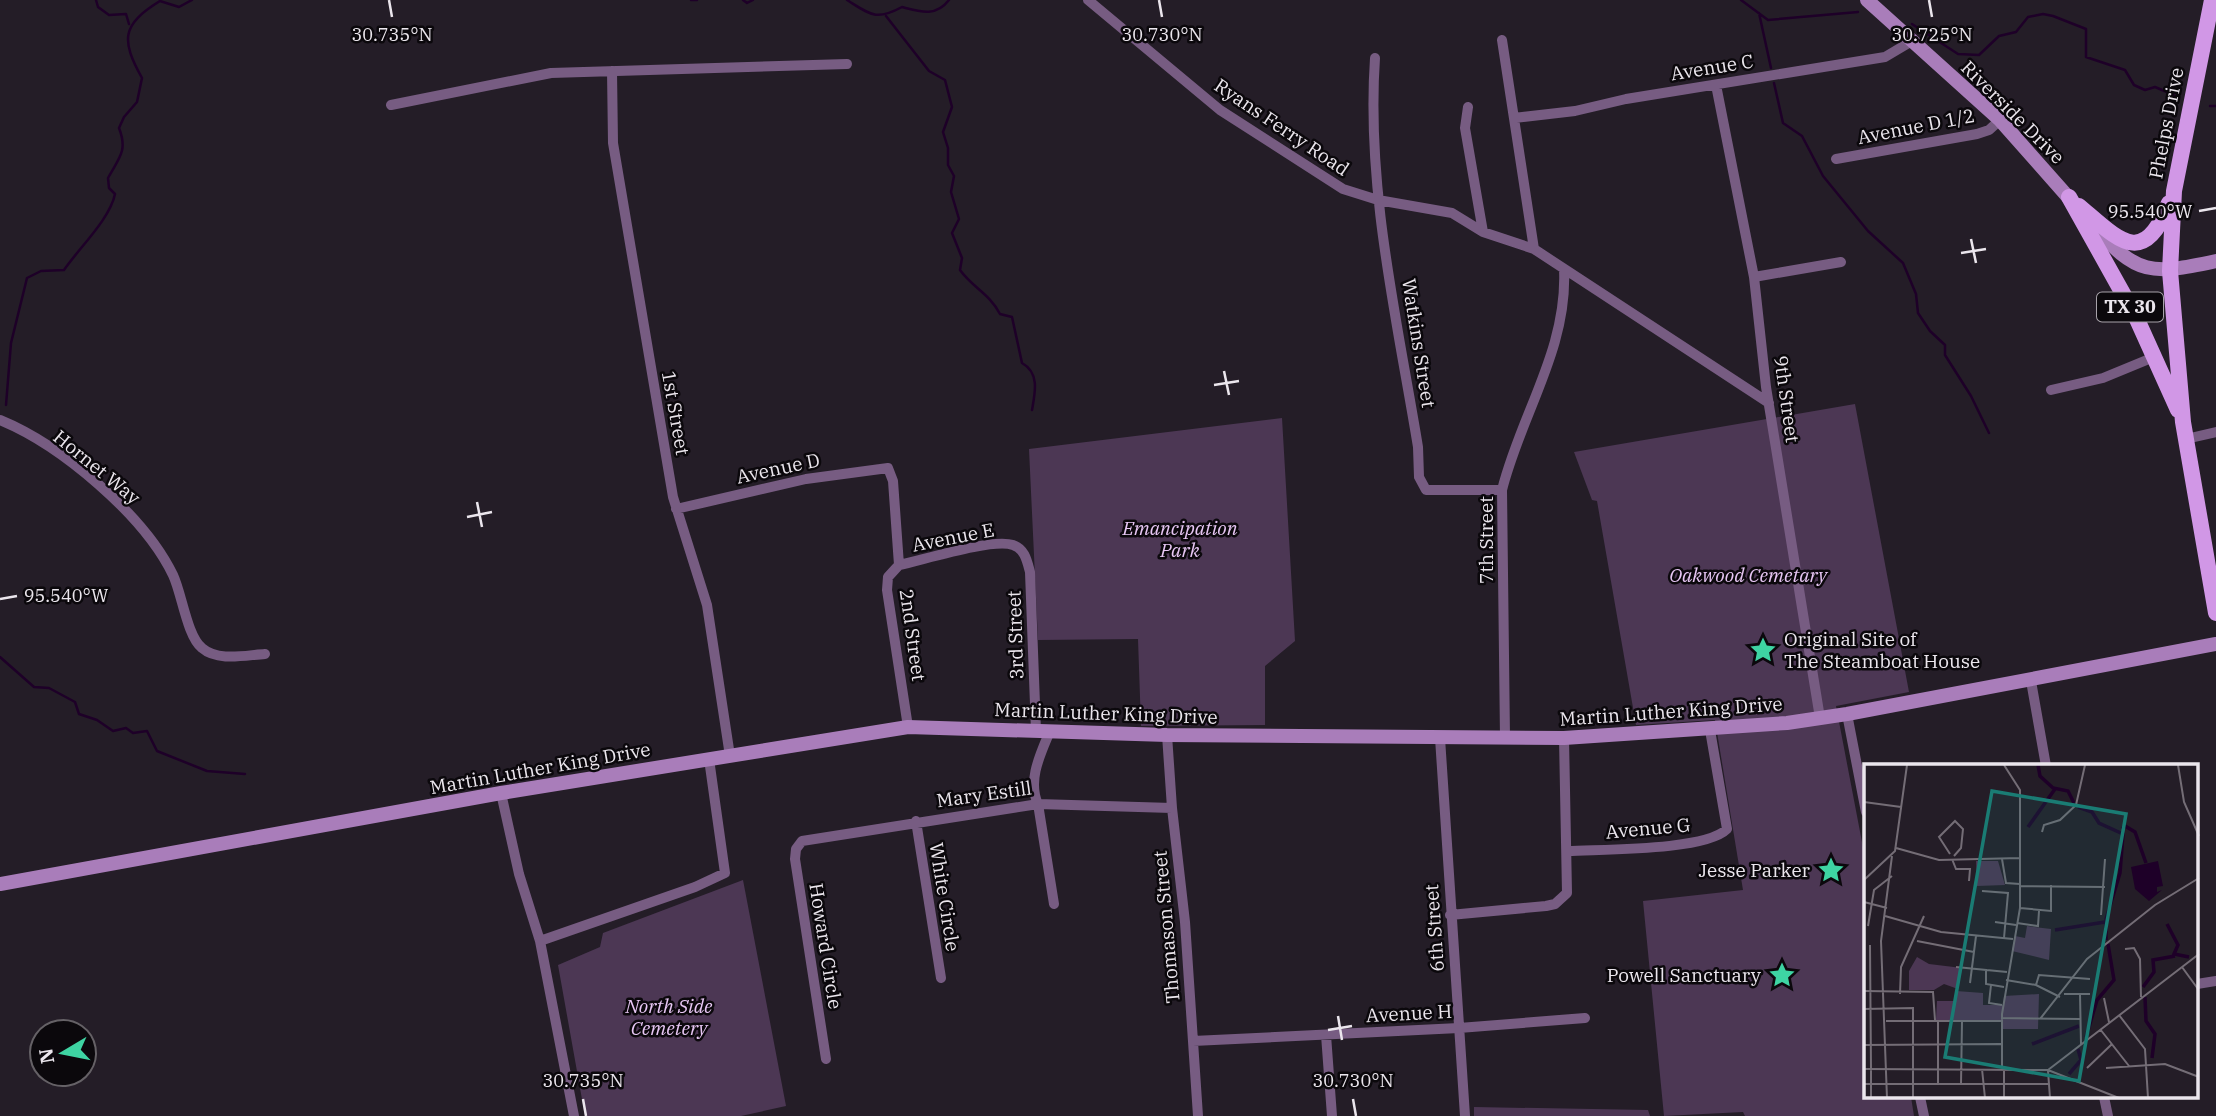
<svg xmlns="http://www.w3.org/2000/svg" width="2216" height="1116" viewBox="0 0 2216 1116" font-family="'IBM Plex Serif',serif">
<rect width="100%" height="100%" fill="#241d27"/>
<!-- green -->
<path fill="#4c3754" d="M1855 404 1909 692 1836 706 1866 863V1097H1911L1914 1116H1745L1743 1112 1664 1116 1643 901 1743 890 1715 720 1636 725 1597 501 1592 500 1574 452Z
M1282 418 1295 641 1265 666V725L1141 726 1138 639 1038 640 1029 449Z
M743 880 786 1106 741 1116H585L558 965 600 947 603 933Z
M1474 1107 1648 1110 1650 1116H1474Z"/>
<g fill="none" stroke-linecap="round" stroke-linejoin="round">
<!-- stream -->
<path stroke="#1e0028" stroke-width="2.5" d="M96 0 98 7 109 15 126 14 129 24
M691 0H697
M743 0 747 3 753 0
M847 0C871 15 876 21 902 7 921 12 936 17 949 0
M1741 0 1768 20 1858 12
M1759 13 1771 68
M886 16 929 71 945 80 952 107 943 132 948 148V165L954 176 951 192 959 219 952 233 962 258 960 270C973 288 989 293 1000 314L1012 317 1022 363C1040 373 1035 393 1032 410
M1912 24 1958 54 1979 55 1999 36 2016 32 2028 17 2043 14 2053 16 2086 29V57L2125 70 2134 85 2145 90 2155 87 2174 95
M1774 83 1783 123 1802 136 1823 176 1868 231 1903 263 1916 294 1918 313 1930 331 1945 345V355L1971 396 1989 433
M2210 106H2216
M6 405 11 343 27 278 41 271 64 270C79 248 110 219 115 194L109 188 108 178C119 158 128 151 119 128L124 117 137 102 142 78C121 40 121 25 160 1L179 7 192 0
M0 657 34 687 49 688 75 702 79 714 97 720 113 731 126 728 133 733 147 731 157 751 207 771 245 774"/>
<!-- street -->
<path stroke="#775c82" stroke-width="10" d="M1088 0 1220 110 1343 189 1378 200 1452 213 1483 232 1534 249 1769 403
M1502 40 1534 249
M1375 58C1366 188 1397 319 1418 447L1419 477 1426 490H1502
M612 71 613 143 673 497 707 605 730 756
M1716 85 1754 277 1766 387 1820 718
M391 105 551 73 847 64
M1468 107 1465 128 1483 232
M1514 118 1575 111 1626 99 1885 57 1912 41
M1836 159 1977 134 1989 130 2000 120
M1754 277 1841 262
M2051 390 2103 378 2154 357
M0 420C61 445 144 515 173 575 182 594 187 636 202 648 218 662 246 655 265 654
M2186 439 2216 432
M676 509 806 479 888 468 893 481 899 565 888 577 887 590 908 727
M899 565C923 560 992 538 1013 545 1025 549 1027 561 1030 572L1036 731
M2031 681 2046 766
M1847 714 1866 812
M1050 731C1041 753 1027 780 1038 804L1054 904
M1167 735 1172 808 1185 922 1198 1116
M1440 738 1465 1116
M1505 738 1502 490C1521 414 1568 349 1564 269
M501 793 519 874 540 941 574 1116
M916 821 941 978
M1568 851C1602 849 1705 851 1727 829L1710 730
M1450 915 1546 906 1555 904 1567 893 1564 738
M540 941 695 887 725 873 709 759
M2197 984 2216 981
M1326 1035 1332 1116
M1193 1041 1459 1028 1585 1018
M826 1059 795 859 796 849 802 841 1038 804 1172 808
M1920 1097 1924 1116
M2104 1097 2108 1116"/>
<!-- secondary -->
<path stroke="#a97dba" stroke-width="14" d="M1867 0 2000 120 2076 206
M2092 224C2137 276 2151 275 2216 261
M0 884 501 793 908 727 1167 735 1564 738 1787 723 1847 714 2216 644"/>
<!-- primary -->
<path stroke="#d197e6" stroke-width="16" d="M2212 0 2174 191 2170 271 2183 422 2216 613
M2069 197 2136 317 2178 410
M2079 206C2118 239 2143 270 2169 203"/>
</g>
<!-- ticks -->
<path fill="none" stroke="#ebe6ed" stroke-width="2.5" d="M389 0 392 17M1159 0 1162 17M1929 0 1932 17M2199 211 2216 208M1971 239 1976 263M1961 253 1986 249M1224 371 1229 395M1214 385 1239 381M477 502 482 527M467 517 492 512M0 599 17 596M1338 1016 1342 1040M1328 1030 1352 1026M583 1099 586 1116M1353 1099 1356 1116"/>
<!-- icons -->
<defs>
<g id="sight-bare" transform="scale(2.1)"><path d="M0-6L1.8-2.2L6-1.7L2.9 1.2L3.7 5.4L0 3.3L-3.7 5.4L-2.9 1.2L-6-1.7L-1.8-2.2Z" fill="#3ed4a3" stroke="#0b080c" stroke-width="2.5" paint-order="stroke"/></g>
</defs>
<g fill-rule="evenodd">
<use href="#sight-bare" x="1763" y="650"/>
<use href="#sight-bare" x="1831" y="870"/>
<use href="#sight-bare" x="1782" y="975"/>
</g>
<g text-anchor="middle" stroke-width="5" stroke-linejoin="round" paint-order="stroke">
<!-- shield labels -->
<rect fill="#0b080c" stroke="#a8a3aa" stroke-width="2" x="2097" y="292.5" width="66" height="29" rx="5"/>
<g font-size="18" font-weight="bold" fill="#ebe6ed">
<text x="2130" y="313">TX 30</text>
</g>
<!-- street labels -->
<g font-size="19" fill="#ebe6ed" stroke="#0b080c">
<text transform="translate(1712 67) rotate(-9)" y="7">Avenue C</text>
<text transform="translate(2013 112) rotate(45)" y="7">Riverside Drive</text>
<text transform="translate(2166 123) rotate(-79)" y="7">Phelps Drive</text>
<text transform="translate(1916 126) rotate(-11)" y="7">Avenue D 1/2</text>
<text transform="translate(1282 127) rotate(34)" y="7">Ryans Ferry Road</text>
<text transform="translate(1419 343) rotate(81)" y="7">Watkins Street</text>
<text transform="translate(1787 399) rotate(82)" y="7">9th Street</text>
<text transform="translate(676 413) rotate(80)" y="7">1st Street</text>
<text transform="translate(97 467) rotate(39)" y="7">Hornet Way</text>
<text transform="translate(778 468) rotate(-12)" y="7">Avenue D</text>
<text transform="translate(953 537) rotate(-11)" y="7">Avenue E</text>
<text transform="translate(1486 540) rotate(-90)" y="7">7th Street</text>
<text transform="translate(913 635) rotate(82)" y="7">2nd Street</text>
<text transform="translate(1015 635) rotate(-92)" y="7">3rd Street</text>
<text transform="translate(1671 711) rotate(-4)" y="7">Martin Luther King Drive</text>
<text transform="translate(1106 713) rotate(2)" y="7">Martin Luther King Drive</text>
<text transform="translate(540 768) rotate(-10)" y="7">Martin Luther King Drive</text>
<text transform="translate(984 794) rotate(-8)" y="7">Mary Estill</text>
<text transform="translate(1648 828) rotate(-5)" y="7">Avenue G</text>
<text transform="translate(945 897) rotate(81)" y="7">White Circle</text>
<text transform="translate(1166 927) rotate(-95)" y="7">Thomason Street</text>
<text transform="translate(1434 928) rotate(-94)" y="7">6th Street</text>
<text transform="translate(826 946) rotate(81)" y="7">Howard Circle</text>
<text transform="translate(1409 1013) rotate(-3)" y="7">Avenue H</text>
</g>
<!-- park labels -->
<g font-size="19" font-style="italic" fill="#e8c7f5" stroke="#0b080c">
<text x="1180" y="535">Emancipation<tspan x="1180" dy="22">Park</tspan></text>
<text x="1748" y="582">Oakwood Cemetary</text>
<text x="669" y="1013">North Side<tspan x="669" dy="22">Cemetery</tspan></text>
</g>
<!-- poi labels -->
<g font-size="19" fill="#ebe6ed" stroke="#0b080c" text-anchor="end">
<text x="1784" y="646" text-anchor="start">Original Site of<tspan x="1784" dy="22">The Steamboat House</tspan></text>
<text x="1810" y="877">Jesse Parker</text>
<text x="1761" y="982">Powell Sanctuary</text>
</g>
</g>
<!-- overview -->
<g transform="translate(1864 764)">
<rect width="334" height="334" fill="#241d27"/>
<path d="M112 97H134L141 121 113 122ZM163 162 187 165 185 196 148 187 151 172 161 174ZM53 193 65 200 98 204 94 225 80 220 70 226H45V207ZM92 227 119 229V241H139L140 232 175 230 174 265H139V257L72 256 73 237H91Z" fill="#4c3754"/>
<path d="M294 97 299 122 293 123V128L298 126 285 137 271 125 267 103Z" fill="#1e0028"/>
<path fill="none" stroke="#1e0028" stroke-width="3.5" d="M174 1 176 12 189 24 204 27 210 39M214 43 228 48 235 59 259 70 256 109 242 155V176M164 63 191 25M258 65 261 62 271 68 282 99M303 160 314 181 310 190 325 193M191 166 241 158M279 223 290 208 289 196 311 192M281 233 282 257 291 270 288 294M222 273 233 236 250 216 244 180M168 280 215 262M205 310 217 296 214 285"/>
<path fill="none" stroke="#746d76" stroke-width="2" d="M314 1 320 38 335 72M0 38 37 43M178 68 180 61 196 56 212 41 221 1M32 84 75 96 156 94M86 90 75 73 91 57 99 65 97 84 90 92M88 95 92 105H106L105 117M138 95 142 119 156 120M0 116 31 87 43 1M156 122 241 123M118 127 144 129 140 174M0 138 23 144M156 144 187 147V121M237 151 241 95M21 152 77 168 149 175M131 158 152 161M153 159 174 162 175 147M4 162 10 126 28 112M53 177 110 188M6 181 7 305M261 185 270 184 276 195 277 233M92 203 143 208M318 203 334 225M122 205V220L140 223M142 216 172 221 196 233M106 219 112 172M127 221 125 239 138 241M172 221 175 211 226 215M0 227 69 228 71 256M36 230 37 203 60 152M200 230H226M216 230 217 280M240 234 245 258M0 245 49 244V334M255 251 281 285 284 334M137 254 216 255M176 255 223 195 291 141 335 114M22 257H137M236 265 265 302M0 281 137 280M138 304V250L156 144V26L140 1M140 304V334M223 304 248 280M242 304 301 300 335 313M0 305 184 306 255 334M118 305 121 334M184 306 335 190M184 307 186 334M0 320H184M74 320V258M97 320 98 258M7 334V305M23 334 17 177 28 92"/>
<path fill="#1a7c74" fill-opacity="0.15" stroke="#1a7c74" stroke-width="3.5" d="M128 27 262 50 215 317 81 293Z"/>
<rect width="334" height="334" fill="none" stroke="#ebe6ed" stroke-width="3.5"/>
</g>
<g font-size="18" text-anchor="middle" fill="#ebe6ed" stroke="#0b080c" stroke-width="5" stroke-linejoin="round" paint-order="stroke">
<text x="392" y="41">30.735°N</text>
<text x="1162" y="41">30.730°N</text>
<text x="1932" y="41">30.725°N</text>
<text x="2150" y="218">95.540°W</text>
<text x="66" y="602">95.540°W</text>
<text x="583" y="1087">30.735°N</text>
<text x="1353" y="1087">30.730°N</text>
</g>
<!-- north arrow -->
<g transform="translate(63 1053) rotate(260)"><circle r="33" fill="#0b080c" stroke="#656166" stroke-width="2"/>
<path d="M0-5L12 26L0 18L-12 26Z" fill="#3ed4a3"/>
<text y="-10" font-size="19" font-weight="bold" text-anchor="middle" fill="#ebe6ed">N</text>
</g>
</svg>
